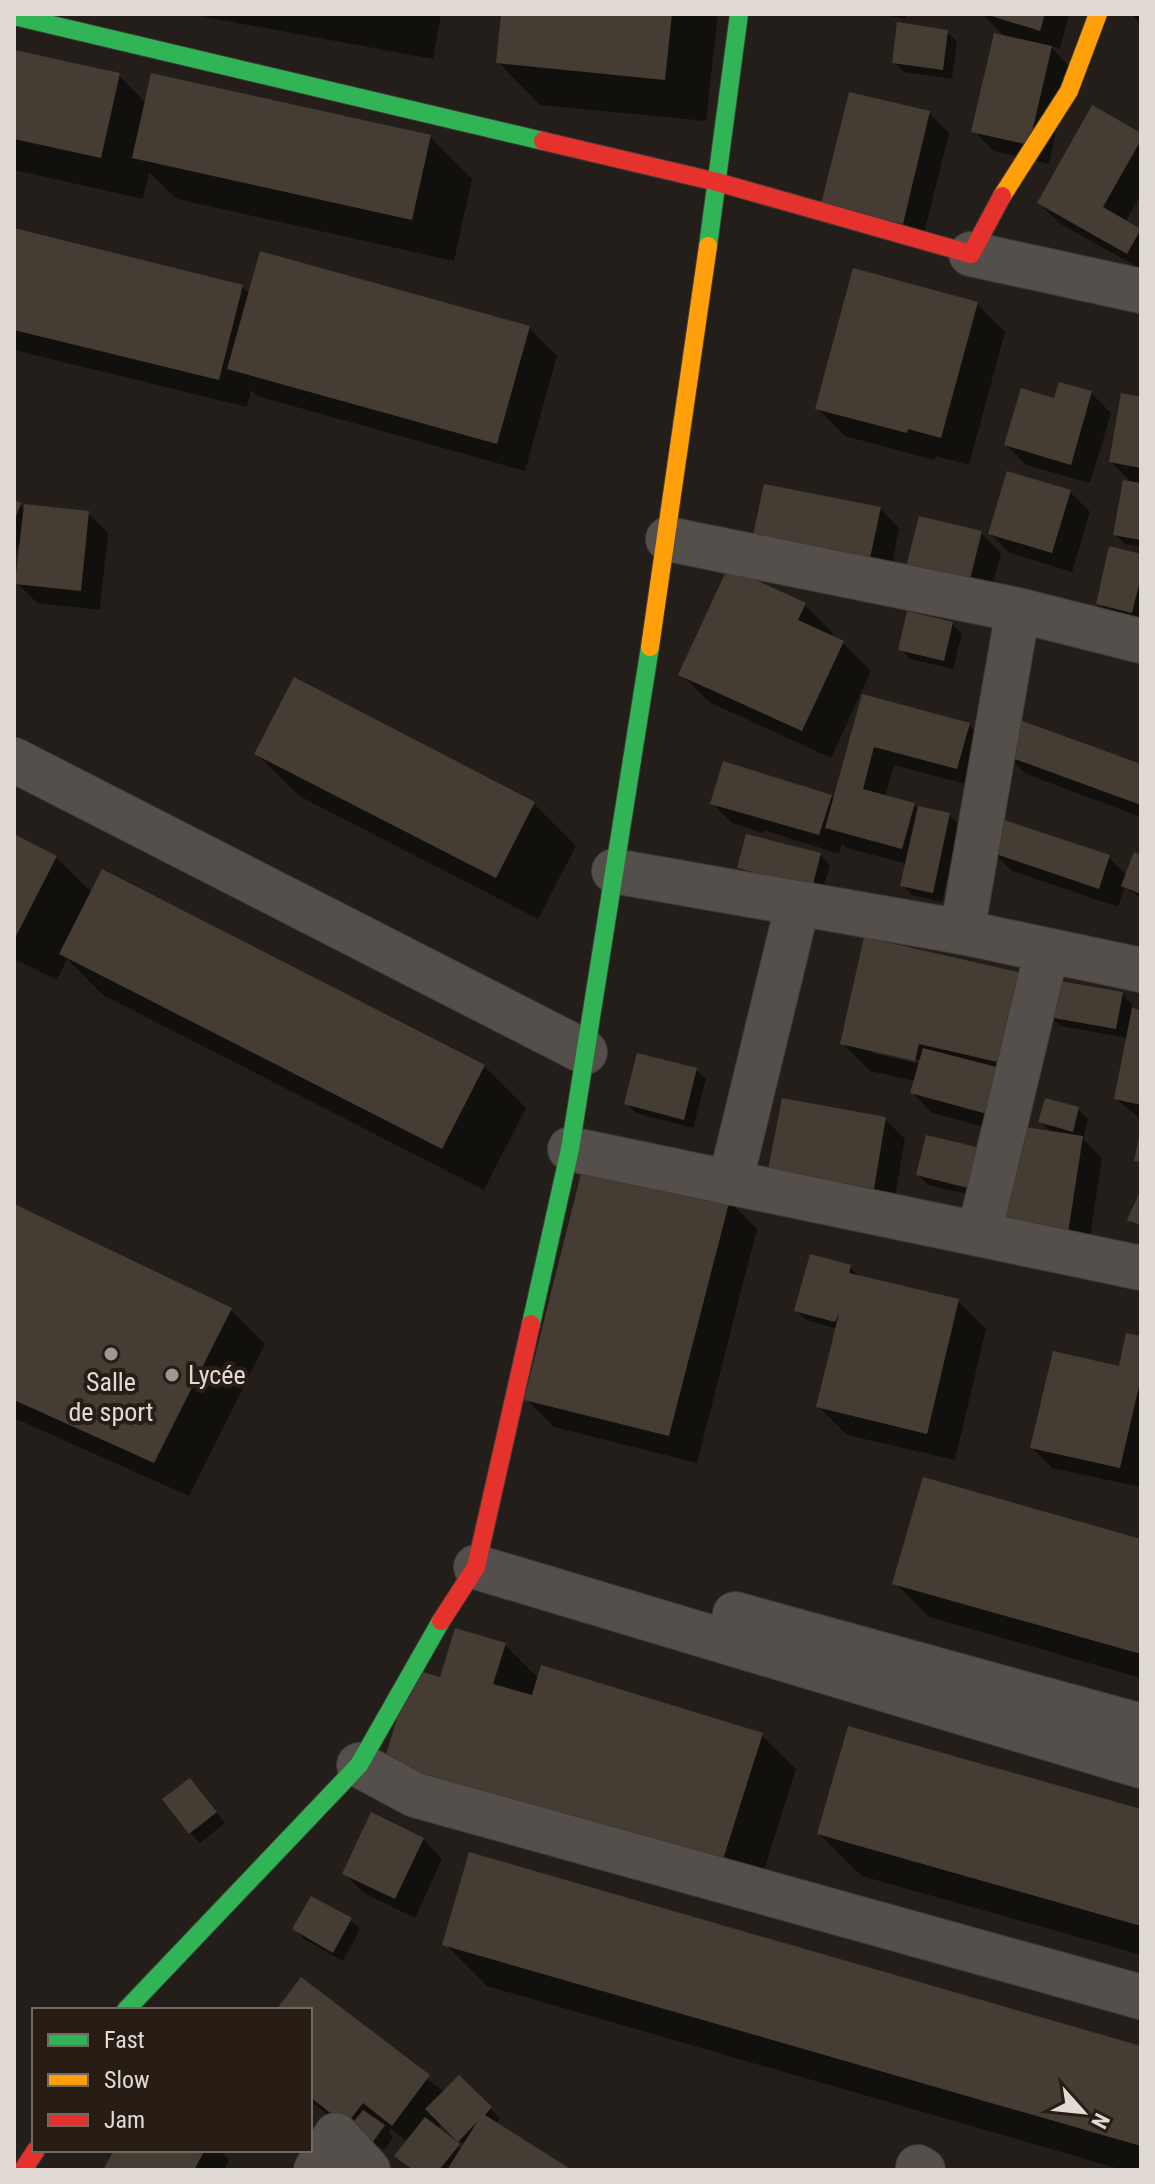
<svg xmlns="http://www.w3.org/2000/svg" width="1155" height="2184" viewBox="0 0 1155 2184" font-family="'Roboto Condensed',sans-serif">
<rect width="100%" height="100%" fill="#231e19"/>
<!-- shadow -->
<path fill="#0007" fill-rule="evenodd" d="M188 14H441L433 59Z
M503 14H718L706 121 540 105 498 62Z
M880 14H906L905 19Z
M982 14H1069L1060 49 1050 46 1070 67 1049 164 993 151 974 131 1005 37Z
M1135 14H1141V24L1134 17Z
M947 32 957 41 952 79 904 72 894 62Z
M14 52 119 75 146 103 430 137 472 179 454 261 177 199 149 172 143 199 14 170Z
M929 113 949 133 922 242 843 223Z
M1141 135V194L1125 222 1141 231V269L1059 223 1039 203Z
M14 230 242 287 250 295 529 328 557 356 525 471 257 396 251 390 247 407 14 350Z
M977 304 1005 332 969 465 936 456 934 460 845 436 817 408Z
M1091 393 1111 413 1090 483 1026 465 1006 445 1056 400Z
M1141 399V547L1125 544 1115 535 1133 484 1111 462Z
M1070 492 1090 512 1072 572 1010 553 990 534Z
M14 502 26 510 88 513 108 533 100 610 37 603 17 583 20 541 14 560Z
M880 508 899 528 887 591 772 568Z
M981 533 1001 553 988 602 928 586Z
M1141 556V621L1108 613 1098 603Z
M805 605 833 633 831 637 843 643 871 671 831 758 709 702 681 674Z
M952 624 962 634 953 669 910 659 900 649Z
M863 697 969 725 988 744 977 787 894 765 885 797 914 805 919 811 949 815 959 825 942 902 912 895 902 885 907 864 847 848 842 843 839 854 764 830 763 833 732 823 712 803 831 796 835 800Z
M257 754 534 804 576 846 538 919 299 796Z
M1006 755 1141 766V817L1026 774Z
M14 836 56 857 92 893 484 1066 526 1108 484 1190 103 995 67 959 57 980 14 959Z
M992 852 1109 857 1127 876 1141 857V898L1125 887 1118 907 1012 871Z
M820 855 830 865 821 896 749 877 739 868Z
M1122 994 1132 1004 1131 1010 1141 1012V1119L1116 1099 1128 1038 1060 1026 1047 1013 1013 1127 1052 1133 1041 1122 1078 1109 1088 1119 1083 1139 1102 1158 1088 1251 1013 1240 1007 1133 932 1113 913 1093 916 1081 870 1071 842 1043ZM872 1049 925 1061 924 1065 872 1053Z
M696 1070 706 1079 693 1128 636 1113 626 1103Z
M885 1119 905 1139 893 1208 790 1189Z
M994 1161 985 1198 928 1185 918 1175Z
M729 1201 757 1229 697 1463 554 1427 526 1399Z
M14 1206 231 1310 265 1344 189 1496 14 1418Z
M850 1267 861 1278 958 1301 986 1329 955 1460 847 1435 819 1407 837 1329 806 1320 797 1311Z
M1141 1338 1140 1487 1052 1468 1032 1448 1120 1368Z
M1141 1541V1678L929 1617 895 1583Z
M505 1645 539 1679 761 1735 796 1769 753 1905 441 1680Z
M200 1790 225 1823 200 1843 190 1833Z
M1141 1811V1955L862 1876 819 1834Z
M423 1839 442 1859 415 1918 364 1893 344 1873Z
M350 1920 360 1929 343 1961 304 1939 295 1929Z
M445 1944 1141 2049V2170H1123L487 1986Z
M302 1980 444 2092 459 2077 500 2118 495 2124 568 2170H413L407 2165 408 2142 391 2129 389 2133 393 2137 384 2150 379 2146 375 2151 310 2101V2010H279ZM443 2123 465 2146 462 2150 438 2130Z
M116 2150H219L229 2160 224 2170H105Z"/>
<!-- building -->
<path fill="#453d34" d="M501 14H672L665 80 496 63Z
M985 14H1045L1040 31Z
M897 22 948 30 943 70 892 63Z
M994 33 1052 46 1029 145 971 132Z
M14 50 120 73 101 158 14 139Z
M151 73 431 135 412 220 132 158Z
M849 92 930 111 903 224 821 204Z
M1092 105 1141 133V140L1103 207 1141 229 1127 254 1037 203Z
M14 228 243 285 219 380 14 330Z
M260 251 530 326 497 444 227 369Z
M853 268 978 302 941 438 908 429 907 433 815 409Z
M1059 382 1092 391 1071 465 1004 445 1021 388 1054 398Z
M1121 393 1141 397V468L1109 462Z
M1007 471 1071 490 1052 553 988 534Z
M1123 480 1141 483V540L1113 535Z
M764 484 881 507 867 572 750 549Z
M14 500 21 503 14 522Z
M24 504 89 511 81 591 15 584Z
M919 516 982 531 969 583 906 567Z
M1109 546 1141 554V576L1132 613 1096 604Z
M728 567 806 603 798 620 844 641 802 731 678 675Z
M907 611 953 622 944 661 898 650Z
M294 677 535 802 496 878 254 754Z
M862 694 970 723 957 769 874 747 863 789 915 803 902 849 825 828Z
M1017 719 1141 764V805L1004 755Z
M723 761 832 795 819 835 710 804Z
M918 806 950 813 933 893 900 886Z
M1001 819 1110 855 1099 889 990 852Z
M14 834 57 856 14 940Z
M746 834 821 853 812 888 737 868Z
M1134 852 1141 855V894L1121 886Z
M102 869 485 1065 442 1149 59 954Z
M864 937 1022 973 1002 1063 919 1044 915 1061 840 1044Z
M1054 980 1123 992 1116 1029 1048 1017Z
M1132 1008 1141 1010V1105L1114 1099Z
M923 1048 1004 1069 991 1115 910 1093Z
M637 1053 697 1068 684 1120 624 1104Z
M782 1098 886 1117 874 1189 768 1170Z
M1045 1098 1079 1107 1073 1132 1038 1122Z
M1006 1124 1083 1136 1068 1233 991 1221Z
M1140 1133H1141V1162L1134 1161Z
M926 1135 985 1149 976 1190 916 1175Z
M584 1162 730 1199 669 1436 524 1400Z
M1141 1189V1225L1127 1220Z
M14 1204 232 1308 154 1463 14 1400Z
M810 1254 851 1265 849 1273 959 1299 927 1434 816 1407 839 1313 835 1322 794 1311Z
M1126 1333 1141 1336V1378L1120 1468 1030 1448 1053 1351 1119 1366Z
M923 1477 1141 1539V1654L892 1584Z
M455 1628 506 1643 493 1684 532 1695 541 1665 763 1733 719 1872 382 1768 412 1669 440 1677Z
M848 1726 1141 1809V1926L817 1834Z
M190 1778 217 1812 189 1834 162 1799Z
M371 1812 424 1838 395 1899 342 1874Z
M469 1852 1141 2046V2146L442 1945Z
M311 1896 352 1918 333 1953 292 1929Z
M301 1977 430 2075 392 2126 363 2103 346 2125 310 2097V2010H276Z
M459 2075 492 2107 485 2115 572 2170H447L477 2122 458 2142 425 2109Z
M363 2110 385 2125 373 2142 351 2125Z
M425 2117 460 2144 439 2170H413L394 2156Z
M114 2150H205L194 2170H103Z"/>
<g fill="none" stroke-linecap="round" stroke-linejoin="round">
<!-- street casing -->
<g stroke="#3e3a36" stroke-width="46">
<path id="street" d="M971 254 1141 291
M668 539 1018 610 1141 641
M14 760 585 1052
M614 871 962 932 1141 970
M962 932 1018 610
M570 1149 1141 1268
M730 1183 798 903
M979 1234 1047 950
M476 1567 1141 1766
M735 1614 1141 1726
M359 1765 415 1795 1141 1997
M918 2167 923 2170
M316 2170 336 2135 368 2170"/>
</g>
<!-- fast casing -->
<g stroke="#3e3a36" stroke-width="20">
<path id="fast" d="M14 16 543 141
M708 246 739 14
M531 1324 570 1149 650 647
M126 2010 359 1765 441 1621"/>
</g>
<!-- slow casing -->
<g stroke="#3e3a36" stroke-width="20">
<path id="slow" d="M1002 196 1069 91 1098 14
M650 647 708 246"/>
</g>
<!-- jam casing -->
<g stroke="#3e3a36" stroke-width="20">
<path id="jam" d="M543 141 717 182 971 254 1002 196
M441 1621 476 1567 531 1324
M23 2170 36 2150"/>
</g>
<!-- street -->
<use href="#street" stroke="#544f4b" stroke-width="44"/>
<!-- fast -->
<use href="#fast" stroke="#30b455" stroke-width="18"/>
<!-- slow -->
<use href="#slow" stroke="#ff9f0a" stroke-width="18"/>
<!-- jam -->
<use href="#jam" stroke="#e5322d" stroke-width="18"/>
</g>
<!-- markers -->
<g fill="#9e9893" stroke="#271d15" stroke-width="3">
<circle cx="111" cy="1354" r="8"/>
<circle cx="172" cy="1375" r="8"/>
</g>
<g text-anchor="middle" stroke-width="8" stroke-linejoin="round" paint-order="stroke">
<!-- poi labels -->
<g font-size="26" fill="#e0d9d4" stroke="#271d15" text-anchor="start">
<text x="188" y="1384">Lycée</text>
<text x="111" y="1391" text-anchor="middle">Salle<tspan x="111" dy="30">de sport</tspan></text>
</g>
</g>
<!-- border -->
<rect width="1155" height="2184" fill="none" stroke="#e0d9d4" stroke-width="32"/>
<!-- legend -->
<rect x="32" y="2008" width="280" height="144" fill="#271d15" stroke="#716861" stroke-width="2"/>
<rect x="48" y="2034" width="40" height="12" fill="#30b455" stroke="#716861" stroke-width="2"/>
<text x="104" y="2048" font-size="24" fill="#e0d9d4">Fast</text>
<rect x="48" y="2074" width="40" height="12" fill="#ff9f0a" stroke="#716861" stroke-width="2"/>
<text x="104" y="2088" font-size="24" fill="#e0d9d4">Slow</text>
<rect x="48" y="2114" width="40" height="12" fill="#e5322d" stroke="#716861" stroke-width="2"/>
<text x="104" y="2128" font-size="24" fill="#e0d9d4">Jam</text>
<!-- north arrow -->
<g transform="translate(1083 2112) rotate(117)" stroke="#271d15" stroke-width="6" paint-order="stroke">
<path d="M0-6L14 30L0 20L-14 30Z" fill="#e0d9d4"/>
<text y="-12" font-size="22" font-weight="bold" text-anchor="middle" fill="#e0d9d4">N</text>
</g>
</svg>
